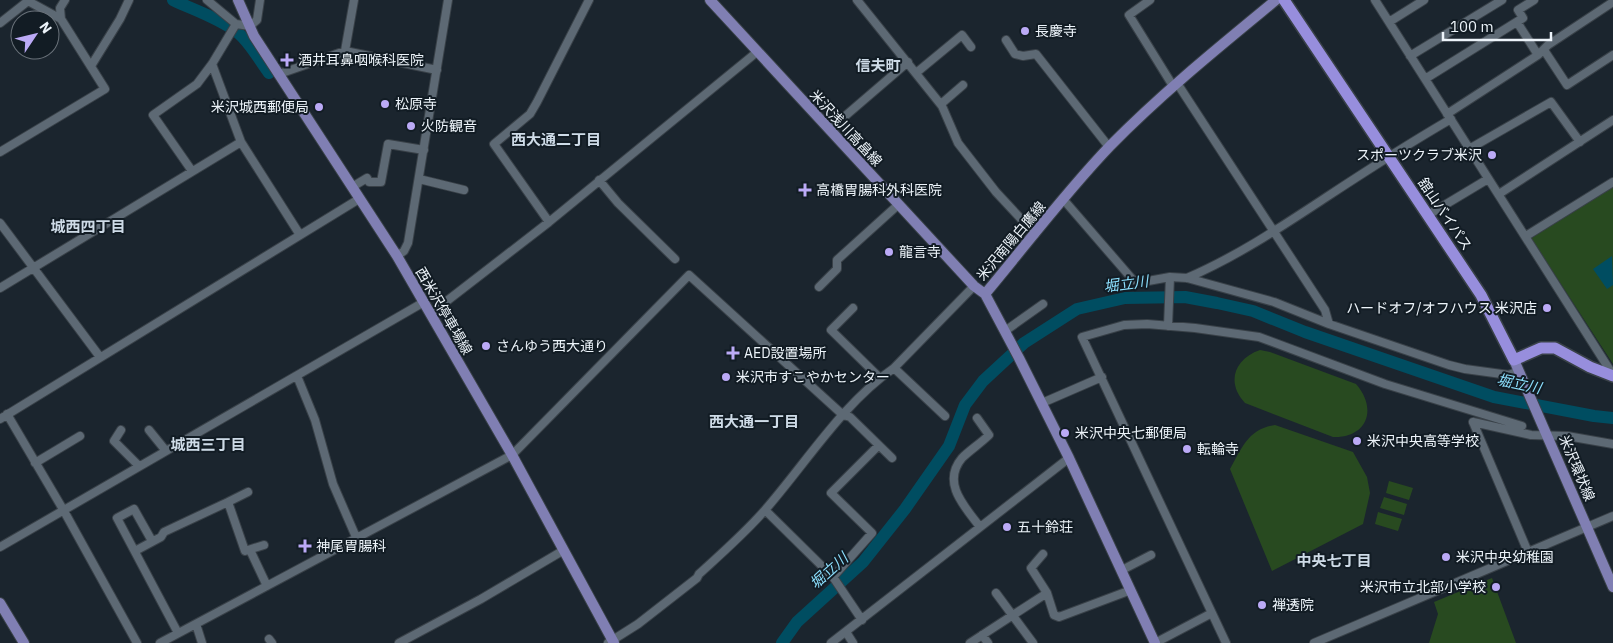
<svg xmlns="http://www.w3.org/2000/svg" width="1613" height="643" viewBox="0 0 1613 643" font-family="'IBM Plex Sans','Noto Sans JP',sans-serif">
<rect width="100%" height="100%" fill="#1b252e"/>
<!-- green -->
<path fill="#284a20" d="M1613 186V364L1531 238Z
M1260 350 1270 352 1356 384C1378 409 1367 438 1333 437L1245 403C1226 383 1234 359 1260 350Z
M1275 425 1353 452 1367 477 1370 493 1363 524 1272 571 1230 469C1242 448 1248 429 1275 425Z
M1389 481 1413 488 1409 500 1386 493Z
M1384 497 1407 504 1404 515 1380 508Z
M1378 512 1402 519 1398 531 1375 524Z
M1492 578 1516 643H1429L1438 614 1434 602Z"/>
<!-- water -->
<path fill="#004d61" d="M1612 256 1613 285 1607 289 1593 269Z"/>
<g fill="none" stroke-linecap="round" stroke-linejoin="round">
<!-- river -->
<path stroke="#004d61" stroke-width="12" d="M173 0C194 10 219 18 237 32 250 42 259 60 269 73
M782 643 797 622 863 562 905 509 949 446 965 405 983 381 1024 343 1077 309 1125 298 1185 297 1217 303 1253 311 1305 332 1494 397 1594 416 1613 418"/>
<!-- minor casing -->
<g stroke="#394148" stroke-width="10">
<path id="minor" d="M207 0 236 24 250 26 257 20 260 0
M857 0 942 106 958 143 996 192 1035 234
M1150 0 1129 15 1173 86
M1375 0 1613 375
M1389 22 1424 0
M1517 22 1538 55
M0 23 28 1 61 19
M1006 40 1015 54 1023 56 1036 54 1109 147
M1544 50 1567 85 1613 55
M345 51 354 0
M1410 56 1502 0
M212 64 241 142 300 235
M91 66 120 19 129 0
M916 73 962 35 971 47
M279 74 345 51 437 70
M1425 79 1523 18 1518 10 1534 0
M1177 83 1325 310 1329 324
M941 104 963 85
M1447 114 1538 55 1548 45 1613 2
M830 129 908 62
M1469 149 1551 102 1580 142
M0 152 105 89 61 19 60 8 65 0
M192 171 153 115 197 84 212 64 236 24
M419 179 464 190
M599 180 618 203 675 259
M352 187 367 178 369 182H381L388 144 424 150
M1499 194 1613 120
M1063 199 1133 280 1148 281 1170 277 1187 278 1274 302 1329 324 1449 365 1465 369 1509 375 1519 371
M1428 215 1488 179
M549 222 494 144 530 114 537 102 589 0
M0 223 100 357
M1526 236 1613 182
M397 256 404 251 408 243 448 0
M1187 278C1236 257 1281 227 1325 198 1366 171 1408 144 1451 119
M819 287 837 269V260L899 204
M0 288 241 142
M853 308 831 330 880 378
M430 314 549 222 757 52
M1168 326 1170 277
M1005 331 1043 304
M894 368 945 416
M297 376 315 420 333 484 356 537
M1042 403 1102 377
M7 414 64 511 137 643
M977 418 989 435C981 443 970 450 962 458 941 483 965 507 980 527
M0 419 359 199
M1473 422 1531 435 1567 436 1613 444
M1473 422 1528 552
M121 430 114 441 139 466
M149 430 166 451
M35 463 80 436
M228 502 248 492
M765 510 833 577 862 620
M152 541 134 509 117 518 178 633
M0 547 424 302
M250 550 267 586
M135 551 161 537 164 532 228 502 245 551 264 545
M1043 554 1031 568 1047 593 1054 615 1059 617 1131 590
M1122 570 1151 555
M833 577 872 533 831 493 878 446
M996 593 1033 643
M196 624 202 643
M846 632 853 643
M982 635 988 643
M269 639 272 643
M160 643 512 455 689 275 843 415 850 417 892 458
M399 643 481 599 564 550
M608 643 638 624 697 578 699 574C722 553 745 533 765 510 806 463 843 403 894 368L974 286
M831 643 1069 458
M970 643 1047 593
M1155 643 1212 613
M1226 643 1082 337 1124 325 1147 324 1195 328 1259 337 1385 384 1522 426
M1314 643 1613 516"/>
</g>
<!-- major casing -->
<g stroke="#394148" stroke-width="12">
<path id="major" d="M238 0 254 36 397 256 512 455 614 643
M710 0 974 286 985 294 1019 358 1069 458 1155 643
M985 294C1026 245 1065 193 1110 146 1162 93 1219 47 1276 0
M1514 360 1613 587
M0 603 24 643"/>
</g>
<!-- highway casing -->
<g stroke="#394148" stroke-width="14">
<path id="highway" d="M1284 0 1481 295 1514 360 1541 348H1555L1590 367 1613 376"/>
</g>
<!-- minor -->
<use href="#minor" stroke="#5d6974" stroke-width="8"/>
<!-- major -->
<use href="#major" stroke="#807fb3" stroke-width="10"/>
<!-- highway -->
<use href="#highway" stroke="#978edd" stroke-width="11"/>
</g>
<!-- markers -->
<g fill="#bbaaf6" stroke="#121c24" stroke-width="2">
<circle cx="1025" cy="31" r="5"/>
<path d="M284.5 52.5h5v5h5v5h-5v5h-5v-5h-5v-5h5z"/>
<circle cx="385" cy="104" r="5"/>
<circle cx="319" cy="107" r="5"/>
<circle cx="411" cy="126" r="5"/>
<circle cx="1492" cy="155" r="5"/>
<path d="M802.5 182.5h5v5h5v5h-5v5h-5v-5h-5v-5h5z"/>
<circle cx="889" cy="252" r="5"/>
<circle cx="1547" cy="308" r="5"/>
<circle cx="486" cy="346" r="5"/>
<path d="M730.5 345.5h5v5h5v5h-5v5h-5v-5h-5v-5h5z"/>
<circle cx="726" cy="377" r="5"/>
<circle cx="1065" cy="433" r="5"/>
<circle cx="1357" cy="441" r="5"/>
<circle cx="1187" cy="449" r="5"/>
<circle cx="1007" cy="527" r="5"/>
<path d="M302.5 538.5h5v5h5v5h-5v5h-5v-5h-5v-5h5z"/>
<circle cx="1446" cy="557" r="5"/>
<circle cx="1496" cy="587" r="5"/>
<circle cx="1262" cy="605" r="5"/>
</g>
<g text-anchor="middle" stroke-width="4" stroke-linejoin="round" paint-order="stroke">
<!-- poi labels -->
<g font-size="14" fill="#edf4fa" stroke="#121c24" text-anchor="start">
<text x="1035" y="36">長慶寺</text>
<text x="298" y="65">酒井耳鼻咽喉科医院</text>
<text x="395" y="109">松原寺</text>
<text x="309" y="112" text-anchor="end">米沢城西郵便局</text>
<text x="421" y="131">火防観音</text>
<text x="1482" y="160" text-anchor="end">スポーツクラブ米沢</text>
<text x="816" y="195">高橋胃腸科外科医院</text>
<text x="899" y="257">龍言寺</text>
<text x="1537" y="313" text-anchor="end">ハードオフ/オフハウス 米沢店</text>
<text x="496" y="351">さんゆう西大通り</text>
<text x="744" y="358">AED設置場所</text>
<text x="736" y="382">米沢市すこやかセンター</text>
<text x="1075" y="438">米沢中央七郵便局</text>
<text x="1367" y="446">米沢中央高等学校</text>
<text x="1197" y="454">転輪寺</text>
<text x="1017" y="532">五十鈴荘</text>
<text x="316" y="551">神尾胃腸科</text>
<text x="1456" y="562">米沢中央幼稚園</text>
<text x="1486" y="592" text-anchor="end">米沢市立北部小学校</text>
<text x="1272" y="610">禅透院</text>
</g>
<!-- street labels -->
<g font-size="14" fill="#edf4fa" stroke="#121c24">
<text transform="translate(846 128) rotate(47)" y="5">米沢浅川高畠線</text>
<text transform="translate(1445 214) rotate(56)" y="5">舘山バイパス</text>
<text transform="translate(1011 241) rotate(-50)" y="5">米沢南陽白鷹線</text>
<text transform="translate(444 311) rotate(60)" y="5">西米沢停車場線</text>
<text transform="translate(1577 468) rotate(67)" y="5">米沢環状線</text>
</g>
<!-- neighbourhood labels -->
<g font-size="15" font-weight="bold" fill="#cedbe7" stroke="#121c24">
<text x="878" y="71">信夫町</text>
<text x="556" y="145">西大通二丁目</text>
<text x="88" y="232">城西四丁目</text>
<text x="754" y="427">西大通一丁目</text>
<text x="208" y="450">城西三丁目</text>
<text x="1334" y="566">中央七丁目</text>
</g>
<!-- water labels -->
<g font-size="15" font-style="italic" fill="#8bdefc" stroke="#121c24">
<text transform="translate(1126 284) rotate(-7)" y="5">堀立川</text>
<text transform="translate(1519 384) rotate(12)" y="5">堀立川</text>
<text transform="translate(829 571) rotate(-42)" y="5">堀立川</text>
</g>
</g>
<!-- north arrow -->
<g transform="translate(35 35) rotate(55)"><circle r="24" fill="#121c24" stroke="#6a727a"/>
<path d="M0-4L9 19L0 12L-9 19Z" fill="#bbaaf6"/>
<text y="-8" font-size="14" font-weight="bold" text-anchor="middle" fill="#edf4fa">N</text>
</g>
<!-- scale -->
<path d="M1443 32v8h108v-8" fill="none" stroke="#edf4fa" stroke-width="2.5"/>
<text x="1450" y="32" font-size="15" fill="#edf4fa" stroke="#121c24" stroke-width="4" paint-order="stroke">100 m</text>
</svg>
